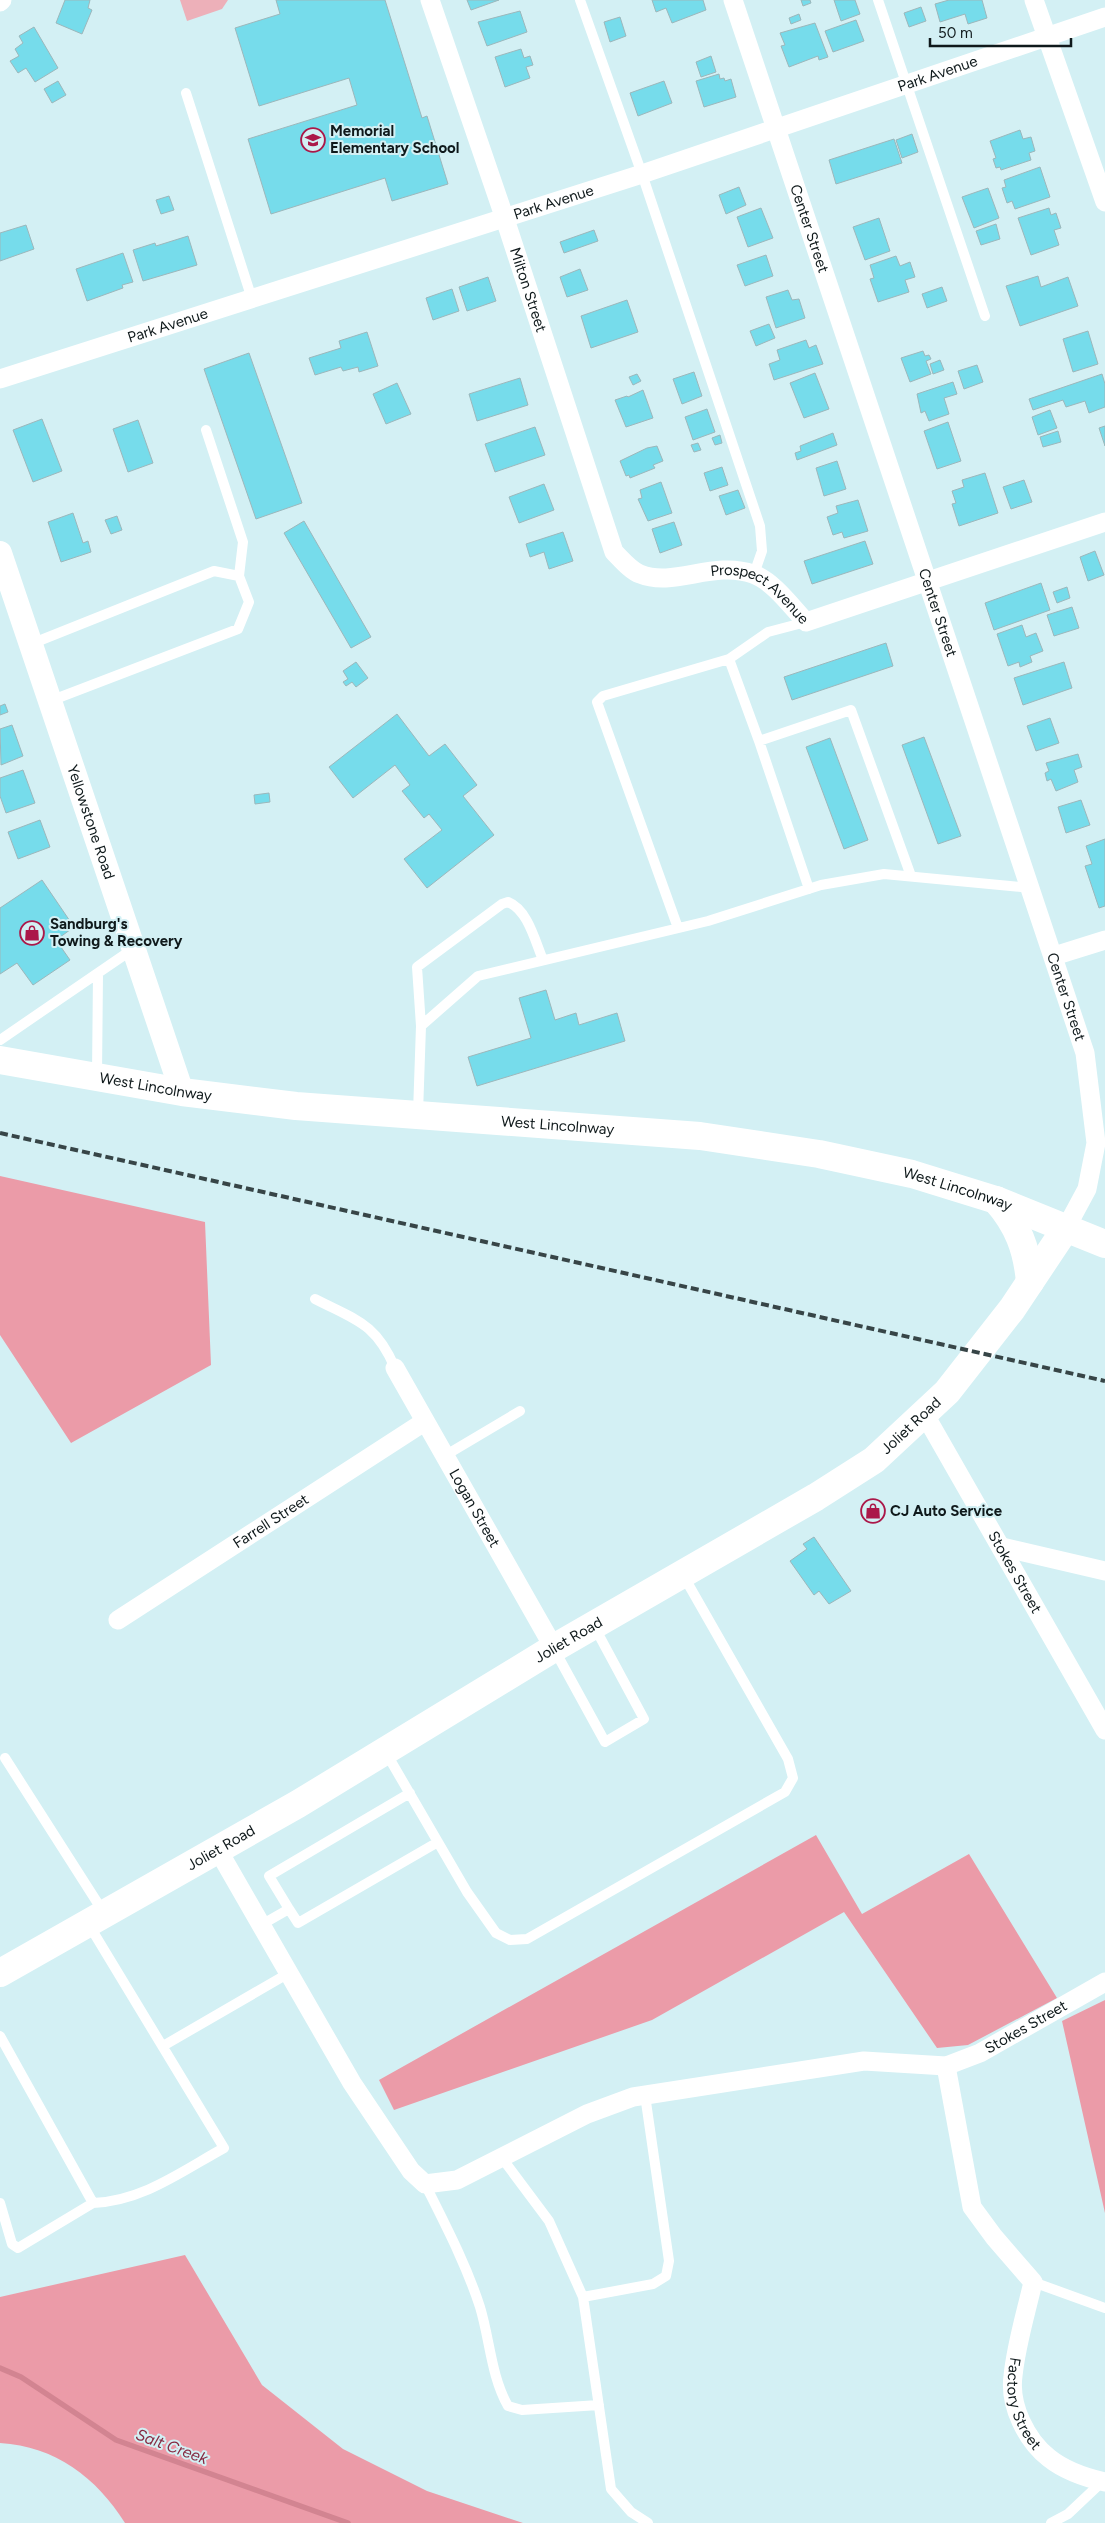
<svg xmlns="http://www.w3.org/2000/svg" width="1105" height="2523" viewBox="0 0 1105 2523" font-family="Figtree,sans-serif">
<rect width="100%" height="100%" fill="#d3f0f4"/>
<!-- green -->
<path fill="#edb0b9" d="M180 0H228L222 9 187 21Z"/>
<!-- forest -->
<path fill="#eb9ba8" d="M0 1176 205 1222 211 1365 71 1443 0 1335Z
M816 1835 862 1914 969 1854 1057 1998 968 2045 937 2048 844 1912 652 2020 394 2110 379 2080Z
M1105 2000V2213L1062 2021Z
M185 2255 262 2385 343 2449 427 2491 523 2523H125C97 2478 55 2446 0 2443V2297Z"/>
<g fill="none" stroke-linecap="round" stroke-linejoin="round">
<!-- stream -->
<path stroke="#d28491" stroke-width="5.5" d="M0 2368 21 2377 116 2440 348 2523"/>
</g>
<!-- building -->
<path fill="#76dceb" stroke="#9cb7bb" d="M65 0H90L88 8 92 10 82 34 56 23Z
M276 0H385L422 118 427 116 448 184 392 201 385 178 271 214 248 139 357 105 349 78 259 106 235 28 280 14Z
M467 0H499L471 10Z
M652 0H703L706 10 672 23 666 8 656 12Z
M801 0H810L811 3 803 6Z
M834 0H855L860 14 841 21Z
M949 0H982L987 18 968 24 965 14 940 22 935 4Z
M921 7 926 21 909 27 904 13Z
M520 11 527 32 487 46 478 22Z
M799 14 801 20 791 24 789 18Z
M620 17 626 36 610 42 604 22Z
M856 20 864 41 833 52 825 31Z
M815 23 828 57 819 60 818 56 789 67 781 46 785 45 780 33Z
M34 27 58 68 35 82 26 68 18 73 10 61 19 56 15 49 23 43 19 36Z
M521 49 524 58 530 56 533 65 526 67 530 78 505 87 495 57Z
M711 56 716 72 701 77 696 62Z
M719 74 720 79 724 78 725 81 731 79 736 97 704 107 696 81Z
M58 81 66 95 52 103 44 89Z
M664 81 672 103 638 116 630 93Z
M1020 130 1023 139 1031 137 1035 151 1029 153 1031 160 1001 170 1000 167 996 168 993 159 996 158 990 141Z
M912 134 918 152 902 158 896 140Z
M894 139 902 163 836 184 829 160Z
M1040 167 1050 197 1015 209 1012 201 1007 203 1002 188 1006 187 1004 180Z
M739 187 746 205 726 214 719 195Z
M988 188 999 218 974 228 962 197Z
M169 196 174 210 161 214 156 200Z
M761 208 773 238 748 247 737 217Z
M1049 208 1051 215 1056 213 1061 228 1054 230 1059 245 1031 255 1018 218Z
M879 218 890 251 865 260 853 227Z
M996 224 1000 239 981 245 976 231Z
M26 225 34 249 0 261V233Z
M594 230 598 241 564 253 560 242Z
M188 236 197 265 143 281 133 250 155 243 156 246Z
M123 253 133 282 122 285 123 288 87 301 76 269Z
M766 255 773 276 745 286 737 265Z
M896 256 900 266 910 262 915 277 905 280 909 292 878 302 870 279 874 278 870 265Z
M580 269 588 290 567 297 560 277Z
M1038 276 1041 287 1068 277 1078 306 1020 326 1006 286Z
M488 277 496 301 467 311 459 287Z
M942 287 947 301 927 308 922 294Z
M452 289 459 311 433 320 426 298Z
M788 290 792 300 799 299 805 318 776 328 766 297Z
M627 300 638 332 591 348 581 316Z
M769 324 775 338 756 346 750 331Z
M1088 331 1098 364 1073 372 1063 339Z
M367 332 378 366 359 372 358 367 343 371 341 367 315 375 309 358 341 348 339 341Z
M806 340 809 348 816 345 823 364 774 380 769 364 780 360 777 350Z
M923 351 925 356 929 355 931 359 926 361 931 374 910 382 901 358Z
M249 353 302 503 256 519 204 369Z
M940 360 944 370 933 374 930 364Z
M977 365 983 382 964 389 958 371Z
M694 372 702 396 682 404 673 379Z
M815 373 829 409 804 418 790 383Z
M637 374 641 381 633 385 629 377Z
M1102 374 1105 384V407L1089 413 1085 401 1066 407 1063 400 1033 410 1029 399Z
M520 378 528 405 477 421 469 394Z
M953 382 957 394 944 398 949 414 929 421 925 411 921 413 917 394Z
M397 383 411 414 386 424 373 394Z
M643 390 653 418 626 427 615 400 627 396 628 397Z
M707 409 715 432 693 440 685 417Z
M1050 410 1057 428 1038 435 1032 417Z
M42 419 62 471 33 482 13 430Z
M138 420 153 463 128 472 113 429Z
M948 422 961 461 937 469 924 431Z
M1105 426V446L1099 428Z
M535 427 545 455 495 472 485 444Z
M1058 431 1061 442 1043 447 1040 437Z
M833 433 837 445 797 460 795 453 801 451 800 446Z
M720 435 722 443 715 445 712 438Z
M698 443 701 450 694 452 691 445Z
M657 446 663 461 653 465 655 468 630 478 629 475 626 476 620 461 647 448Z
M837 461 846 489 824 496 816 468Z
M722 467 728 485 710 491 704 473Z
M985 473 998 513 959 526 952 504 956 503 952 491 964 487 962 480Z
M1024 480 1032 502 1011 509 1003 487Z
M661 482 672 513 648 521 638 499 642 498 640 490Z
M544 484 554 510 519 523 509 497Z
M738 490 745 508 726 515 719 496Z
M858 500 868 531 844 538 842 532 833 535 827 517 838 513 836 506Z
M73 513 83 543 88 541 91 552 61 562 48 522Z
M117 516 122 530 111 534 105 520Z
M304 521 371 637 351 648 284 533Z
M674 522 682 545 660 553 652 529Z
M563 532 573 561 549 569 544 552 530 557 526 544Z
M865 541 873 564 812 584 804 561Z
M1095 551 1104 575 1088 581 1080 557Z
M1041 583 1050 610 994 630 985 603Z
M1067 587 1070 598 1057 603 1053 592Z
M1072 607 1079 628 1054 636 1047 615Z
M1022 625 1026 637 1036 633 1043 651 1030 656 1032 662 1020 667 1019 662 1008 666 997 634Z
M886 643 893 666 792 700 784 677Z
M356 662 368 678 356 687 352 682 346 686 343 682 348 679 343 671Z
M1064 662 1072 688 1023 705 1014 678Z
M5 704 8 712 0 715V706Z
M397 714 429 756 445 744 477 785 463 796 494 835 427 888 404 859 442 830 429 814 424 818 402 791 410 785 395 765 353 798 329 767Z
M1050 718 1059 743 1036 751 1027 726Z
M12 725 23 756 1 765 0 729Z
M924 737 961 836 938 844 902 745Z
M830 738 868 840 844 849 806 747Z
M1078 754 1082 767 1074 770 1078 782 1056 791 1051 779 1047 781 1045 773 1049 771 1046 763Z
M23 770 35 803 6 813 0 796V778Z
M269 793 270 802 255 804 254 795Z
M1081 800 1090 825 1066 833 1058 807Z
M40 820 50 847 18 859 8 832Z
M1105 839V906L1099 908 1085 866 1092 864 1086 846Z
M42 880 74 927 56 940 70 960 33 985 17 963 0 974V908Z
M546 990 555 1020 576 1013 579 1025 617 1013 625 1041 477 1086 468 1057 531 1038 519 998Z
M814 1537 851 1591 829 1604 819 1591 814 1595 790 1561 807 1549 803 1544Z"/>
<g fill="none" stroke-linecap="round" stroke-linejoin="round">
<!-- service -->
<path stroke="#fff" stroke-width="10" d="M580 0 642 174 760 526 762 551 754 574
M878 0 985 316
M186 93 252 299
M206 430 243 542 239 576
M806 622 768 632 729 659 759 741 851 710 911 876
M31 644 214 571 239 576 249 602 238 629 50 701
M759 741 809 889
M678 928 597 702 603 696 729 659
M421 1026 417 967 502 904 508 902C528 910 535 941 543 960
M0 1040 133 949
M97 1075 98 974
M418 1113 421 1026 478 976 708 921 821 885 884 874 1031 888
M315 1299C356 1320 376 1323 395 1368
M446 1455 520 1411
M554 1649 605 1742 644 1719 594 1626
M385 1751 467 1892 496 1933 510 1940 527 1939 785 1792 793 1778 788 1759 683 1575
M5 1758 104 1913
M289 1909 269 1876 410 1793
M261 1925 289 1909 298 1923 438 1842
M0 2036 93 2203C143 2201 182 2171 224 2148L89 1925
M163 2046 289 1973
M502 2158 549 2221 583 2297 611 2489 631 2512 648 2523
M425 2184C445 2224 466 2264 480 2307 490 2340 491 2376 508 2406L522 2410 599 2405
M0 2203 12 2244 18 2248 93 2203
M1033 2282 1105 2308
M583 2297 653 2284 666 2276 669 2261 645 2095
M1051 2523 1068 2514 1103 2481"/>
<!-- minor -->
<g stroke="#fff" stroke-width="19">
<path id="s1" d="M430 0 505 219 614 552C621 559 631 571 640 574 674 588 713 560 753 574 773 581 791 606 806 622L1105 522"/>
<path id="s2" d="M733 0 1085 1053 1096 1143 1087 1189 1066 1228"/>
<path d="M1034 0 1105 202"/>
<path d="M0 2 2 0"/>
<path id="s3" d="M0 379 642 174 1105 17"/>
<path d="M1054 956 1105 940"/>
<path id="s4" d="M395 1368 554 1648"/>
<path id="s5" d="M925 1415 1105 1730"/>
<path d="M1002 1547 1105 1571"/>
<path id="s6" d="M118 1620 424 1422"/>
<path id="s7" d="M218 1850 352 2083 411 2171 425 2184 457 2180 587 2114 633 2097 864 2061 946 2066 980 2053 1105 1982"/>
<path id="s8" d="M946 2066 972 2207 994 2237 1033 2282C1026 2313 1016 2345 1013 2376 1009 2405 1026 2440 1049 2458 1064 2470 1087 2478 1105 2482"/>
</g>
<!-- tertiary -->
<path stroke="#fff" stroke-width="24" id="s9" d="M0 553 182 1092"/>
<!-- secondary -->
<path stroke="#fff" stroke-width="28" id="s10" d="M0 1973 298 1804 554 1648 816 1497 874 1460 947 1392 1012 1309 1066 1228"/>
<!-- primary -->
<g stroke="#fff" stroke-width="28">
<path id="s11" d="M0 1060 182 1092 296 1106 700 1136 819 1154 912 1174 996 1200 1105 1244"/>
<path d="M996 1200C1018 1225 1027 1249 1030 1282"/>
</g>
<!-- rail -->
<path stroke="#374547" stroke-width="4" stroke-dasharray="8 4" stroke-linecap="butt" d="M0 1133 1105 1381"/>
</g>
<!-- icons -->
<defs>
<g id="school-ring" transform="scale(1.25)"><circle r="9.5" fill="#d3f0f4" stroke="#ab1849" stroke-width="1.5"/><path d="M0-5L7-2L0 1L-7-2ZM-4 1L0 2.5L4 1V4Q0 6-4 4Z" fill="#ab1849"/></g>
<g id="shop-ring" transform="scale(1.25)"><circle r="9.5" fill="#d3f0f4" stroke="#ab1849" stroke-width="1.5"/><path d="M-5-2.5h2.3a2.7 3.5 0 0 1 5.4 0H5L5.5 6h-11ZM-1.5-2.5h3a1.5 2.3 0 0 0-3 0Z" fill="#ab1849"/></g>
</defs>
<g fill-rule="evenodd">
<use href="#school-ring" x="313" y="140"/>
<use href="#shop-ring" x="32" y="933"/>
<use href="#shop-ring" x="873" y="1511"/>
</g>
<g text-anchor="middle" stroke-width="4" stroke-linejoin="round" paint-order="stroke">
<!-- street labels -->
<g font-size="15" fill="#0f191b" stroke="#d3f0f4">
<text dy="5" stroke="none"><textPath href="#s3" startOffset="986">Park Avenue</textPath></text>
<text dy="5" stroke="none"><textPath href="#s3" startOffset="581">Park Avenue</textPath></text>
<text dy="5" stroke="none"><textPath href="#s2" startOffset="241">Center Street</textPath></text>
<text dy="5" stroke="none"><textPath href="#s1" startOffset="306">Milton Street</textPath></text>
<text dy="5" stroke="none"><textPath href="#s3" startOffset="176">Park Avenue</textPath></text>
<text dy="5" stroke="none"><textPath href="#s1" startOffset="745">Prospect Avenue</textPath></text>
<text dy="5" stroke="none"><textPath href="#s2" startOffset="646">Center Street</textPath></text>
<text dy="5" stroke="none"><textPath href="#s9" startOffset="284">Yellowstone Road</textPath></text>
<text dy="5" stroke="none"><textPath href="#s2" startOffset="1051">Center Street</textPath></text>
<text dy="5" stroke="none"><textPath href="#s11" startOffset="158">West Lincolnway</textPath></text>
<text dy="5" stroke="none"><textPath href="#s11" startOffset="562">West Lincolnway</textPath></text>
<text dy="5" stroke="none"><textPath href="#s11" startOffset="968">West Lincolnway</textPath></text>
<text dy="5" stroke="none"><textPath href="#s10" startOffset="1064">Joliet Road</textPath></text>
<text dy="5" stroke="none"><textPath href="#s4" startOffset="161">Logan Street</textPath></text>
<text dy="5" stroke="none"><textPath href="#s6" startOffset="182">Farrell Street</textPath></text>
<text dy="5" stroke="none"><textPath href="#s5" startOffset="181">Stokes Street</textPath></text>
<text dy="5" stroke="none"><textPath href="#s10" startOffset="659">Joliet Road</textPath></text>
<text dy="5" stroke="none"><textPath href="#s10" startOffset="254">Joliet Road</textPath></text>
<text dy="5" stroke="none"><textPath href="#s7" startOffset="1026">Stokes Street</textPath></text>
<text dy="5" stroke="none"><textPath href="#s8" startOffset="366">Factory Street</textPath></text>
</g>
<!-- poi labels -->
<g font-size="15" font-weight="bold" fill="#0f191b" stroke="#d3f0f4" text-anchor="start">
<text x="330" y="136">Memorial<tspan x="330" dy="17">Elementary School</tspan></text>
<text x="50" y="929">Sandburg's<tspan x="50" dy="17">Towing &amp; Recovery</tspan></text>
<text x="890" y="1516">CJ Auto Service</text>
</g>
<!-- water labels -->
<g font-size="16" font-style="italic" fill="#862941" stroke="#d3f0f4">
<text transform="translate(172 2446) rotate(20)" y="6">Salt Creek</text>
</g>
</g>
<!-- scale -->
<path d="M930 38v8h141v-8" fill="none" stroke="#0f191b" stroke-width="2.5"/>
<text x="938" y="38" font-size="15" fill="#0f191b" stroke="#d3f0f4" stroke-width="4" paint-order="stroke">50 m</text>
</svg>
